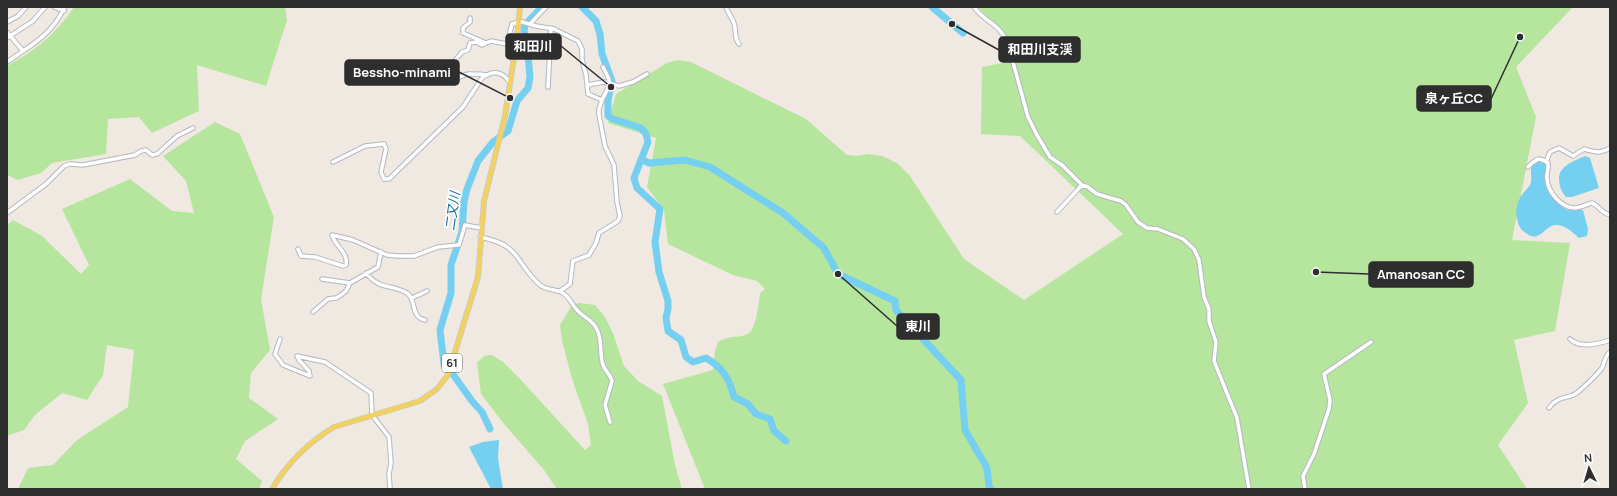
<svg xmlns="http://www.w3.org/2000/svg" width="1617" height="496" viewBox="0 0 1617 496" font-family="Manrope,'Noto Sans JP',sans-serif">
<rect width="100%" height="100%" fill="#efe9e1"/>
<!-- green -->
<path fill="#b6e59e" d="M74 7H285L287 20 266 86 197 65 199 111 152 133 139 117 108 119 106 154 52 163 41 173 18 180 7 175V66C38 48 53 37 74 7Z
M978 7H1573L1516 67 1536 117 1512 240 1570 243 1555 331 1514 340 1528 403 1498 445 1527 489H705L663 384 713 370 715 351 718 342C720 341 724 339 727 338 734 336 742 338 749 333 756 329 759 302 760 293L765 289 757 281 733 275 668 244 664 210 647 187 656 138 608 123 616 94 667 63 678 60 691 62 806 119 847 155 858 156 867 154 882 156 897 163 910 176 964 259 1024 300 1123 234 1020 136 981 134 982 67 1023 59Z
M215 122 240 134 274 217 261 299 270 350 251 373 249 398 278 419 245 441 236 459 262 481 259 489H18L28 468 53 465 77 440 128 407 134 350 107 345 103 375 87 400 62 393 35 415 24 430 7 436V225L13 220 42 236 81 274 89 265 62 209 130 179 172 211 194 213 186 181 163 156Z
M580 303 595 305 605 317 613 333 624 366 638 381 662 396 675 465 682 489H557L544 470 504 424 481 394 477 363 484 356 492 355 503 362 521 380 585 450 591 445 588 424 573 382 562 341 560 325 572 305Z"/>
<!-- water -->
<path fill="#75cff0" d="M1585 156 1590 158 1599 188 1572 197H1566C1561 191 1560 188 1559 180 1558 166 1574 161 1585 156Z
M1538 161 1546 164 1545 181 1551 193 1559 204 1567 210H1583L1588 229 1587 236 1579 238C1573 233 1567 226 1558 225 1548 224 1545 233 1537 236 1533 238 1529 235 1526 233 1516 228 1514 210 1519 200 1521 194 1527 190 1530 185 1534 177 1526 165 1538 161Z
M499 440 498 458 503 489H491L469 447 483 442Z"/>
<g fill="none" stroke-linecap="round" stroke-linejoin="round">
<!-- river -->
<path stroke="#75cff0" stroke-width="7" d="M582 7 596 21 600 34 602 54 612 81 608 100V116L613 119 641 128 646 134 648 142 634 178 637 188 660 209 655 242 659 272 668 301V309L666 318 668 331 681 340 686 357 693 362 706 358C723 368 729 378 734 397L748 404 756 414 770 419 774 431 786 441
M932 7 963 33
M641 159 649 163 685 160 710 167 783 213 824 248 838 274 895 301 896 310 961 380 965 430 987 468 989 486 991 489
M447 369 444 364 440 330 451 293V265L462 232 464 202 467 189 478 161 493 142 508 131 517 101 528 88 530 77 527 44 524 31 525 25 542 7
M452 373 472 401 482 412 490 429"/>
<!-- minor casing -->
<g stroke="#b4b7c1" stroke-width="5.5">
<path id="minor" d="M54 7 64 11
M726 7C728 14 735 21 735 28 736 35 734 37 739 44
M974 7C986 24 998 21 1008 44L1028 117 1037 135 1050 157 1062 165 1082 185 1088 187 1097 194 1121 201 1126 205 1138 222 1147 228 1158 229 1183 239 1194 249 1199 260 1204 297 1209 309V321L1216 342 1214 361 1237 418 1249 489
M470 18V22L463 28V33L486 43 491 41 507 44 512 24 519 22
M519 21 536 26 554 29 578 41 582 49V60L586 75 588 94 602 100
M7 22 18 16 26 7
M530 24 546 7
M7 32 23 51C43 38 54 28 65 7
M7 38 33 21 45 7
M7 62 23 51
M454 62 462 52 468 50 470 43 476 42 482 45 486 43
M445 67 456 78C460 78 464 74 469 74 472 74 484 74 486 75
M588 85 604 82 619 86 633 82 647 74
M548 87 551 28
M333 162 365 146 384 144 386 149 381 172 384 179H389L463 107 482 78C493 70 503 71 510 83
M1546 162 1550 152 1559 148 1573 156 1584 149C1595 152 1600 154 1610 148
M1528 167 1532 163 1538 159 1543 160 1548 163C1549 169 1546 173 1547 179 1548 192 1561 208 1575 208 1580 208 1590 203 1592 203 1600 206 1599 212 1610 215
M1057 212 1082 185
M7 213 46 184 64 166 70 164 83 165 135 155 141 151 146 150 152 155 157 154 177 136 193 128
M480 237C522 245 514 262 540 285 546 290 554 289 561 292 569 295 572 306 579 312 584 317 591 320 595 326 603 337 599 353 603 365 605 371 611 375 612 381L605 405 610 422
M298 249 301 256 315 257 343 266 346 265C349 253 334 245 332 235L353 240 387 255 398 256H414L438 247 459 245 465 225 481 228
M366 273C381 291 389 283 407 293 417 300 410 317 425 320
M322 279 350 283
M560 291 570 284 573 261 589 255 596 243 599 233 618 221 620 216 617 202 614 165 605 146 599 115V109L602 100 609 86V79L603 67
M412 298 427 291
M313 312 328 299 336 298 341 295 346 291 350 283 378 267 381 252
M280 339 275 354 283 365 310 376 309 371 299 360 297 356 325 362 371 393 372 415 389 437 391 463 389 474 390 488
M1570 339C1580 349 1598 344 1610 340
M1549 408C1559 394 1569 400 1578 392 1586 385 1596 376 1602 368 1605 362 1605 355 1610 352
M1305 489 1303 476 1314 454 1329 409 1330 400 1324 374 1371 342"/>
</g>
<!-- major casing -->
<g stroke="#c9c9c9" stroke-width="6">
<path id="major" d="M272 489C287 464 309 442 334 427L420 401 437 389 448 375 478 277 484 201 505 116 517 38 520 7"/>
</g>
<!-- minor -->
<use href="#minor" stroke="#fff" stroke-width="3.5"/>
<!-- major -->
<use href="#major" stroke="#f2d163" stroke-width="4.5"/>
</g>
<g text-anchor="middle" stroke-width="3.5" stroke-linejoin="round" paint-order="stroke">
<!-- shield labels -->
<rect fill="#fff" stroke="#6d6d6d" stroke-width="1" x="442" y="354" width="20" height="18" rx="3"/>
<g font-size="11" font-weight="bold" fill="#2e2e2e">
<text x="452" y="367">61</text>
</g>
<!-- water labels -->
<g font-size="13" font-style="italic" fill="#0d6fa3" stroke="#fff">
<text transform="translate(452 211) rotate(-82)" y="5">二又川</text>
</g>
</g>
<!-- callouts -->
<path fill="none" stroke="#2e2e2e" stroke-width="1.5" d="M611 87L561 46M952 24L999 50M510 98L459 72M1520 37L1491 99M1316 272L1369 274M838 274L897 326"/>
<g fill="#2e2e2e" stroke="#fff" stroke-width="1.5">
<circle cx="611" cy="87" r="4"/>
<circle cx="952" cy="24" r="4"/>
<circle cx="510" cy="98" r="4"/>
<circle cx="1520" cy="37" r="4"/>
<circle cx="1316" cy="272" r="4"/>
<circle cx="838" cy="274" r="4"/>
</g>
<g fill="#2e2e2e" stroke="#2e2e2e" stroke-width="1.5">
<rect x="506" y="34" width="55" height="25" rx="4"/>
<rect x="999" y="37" width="81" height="25" rx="4"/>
<rect x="345" y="60" width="114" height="25" rx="4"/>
<rect x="1417" y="86" width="74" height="25" rx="4"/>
<rect x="1369" y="262" width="104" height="25" rx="4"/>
<rect x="897" y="314" width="42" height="25" rx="4"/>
</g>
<g font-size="13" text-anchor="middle" font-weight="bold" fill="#fff">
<text x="533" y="51">和田川</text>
<text x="1040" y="54">和田川支渓</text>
<text x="402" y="77">Bessho-minami</text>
<text x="1454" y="103">泉ヶ丘CC</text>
<text x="1421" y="279">Amanosan CC</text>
<text x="918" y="331">東川</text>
</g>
<!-- border -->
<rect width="1617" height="496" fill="none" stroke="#2e2e2e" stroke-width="16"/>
<!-- north arrow -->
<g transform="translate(1589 468) rotate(355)" stroke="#ffffff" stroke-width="3" paint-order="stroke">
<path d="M0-3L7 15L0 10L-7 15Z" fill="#2e2e2e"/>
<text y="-6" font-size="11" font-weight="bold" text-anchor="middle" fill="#2e2e2e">N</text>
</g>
</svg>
